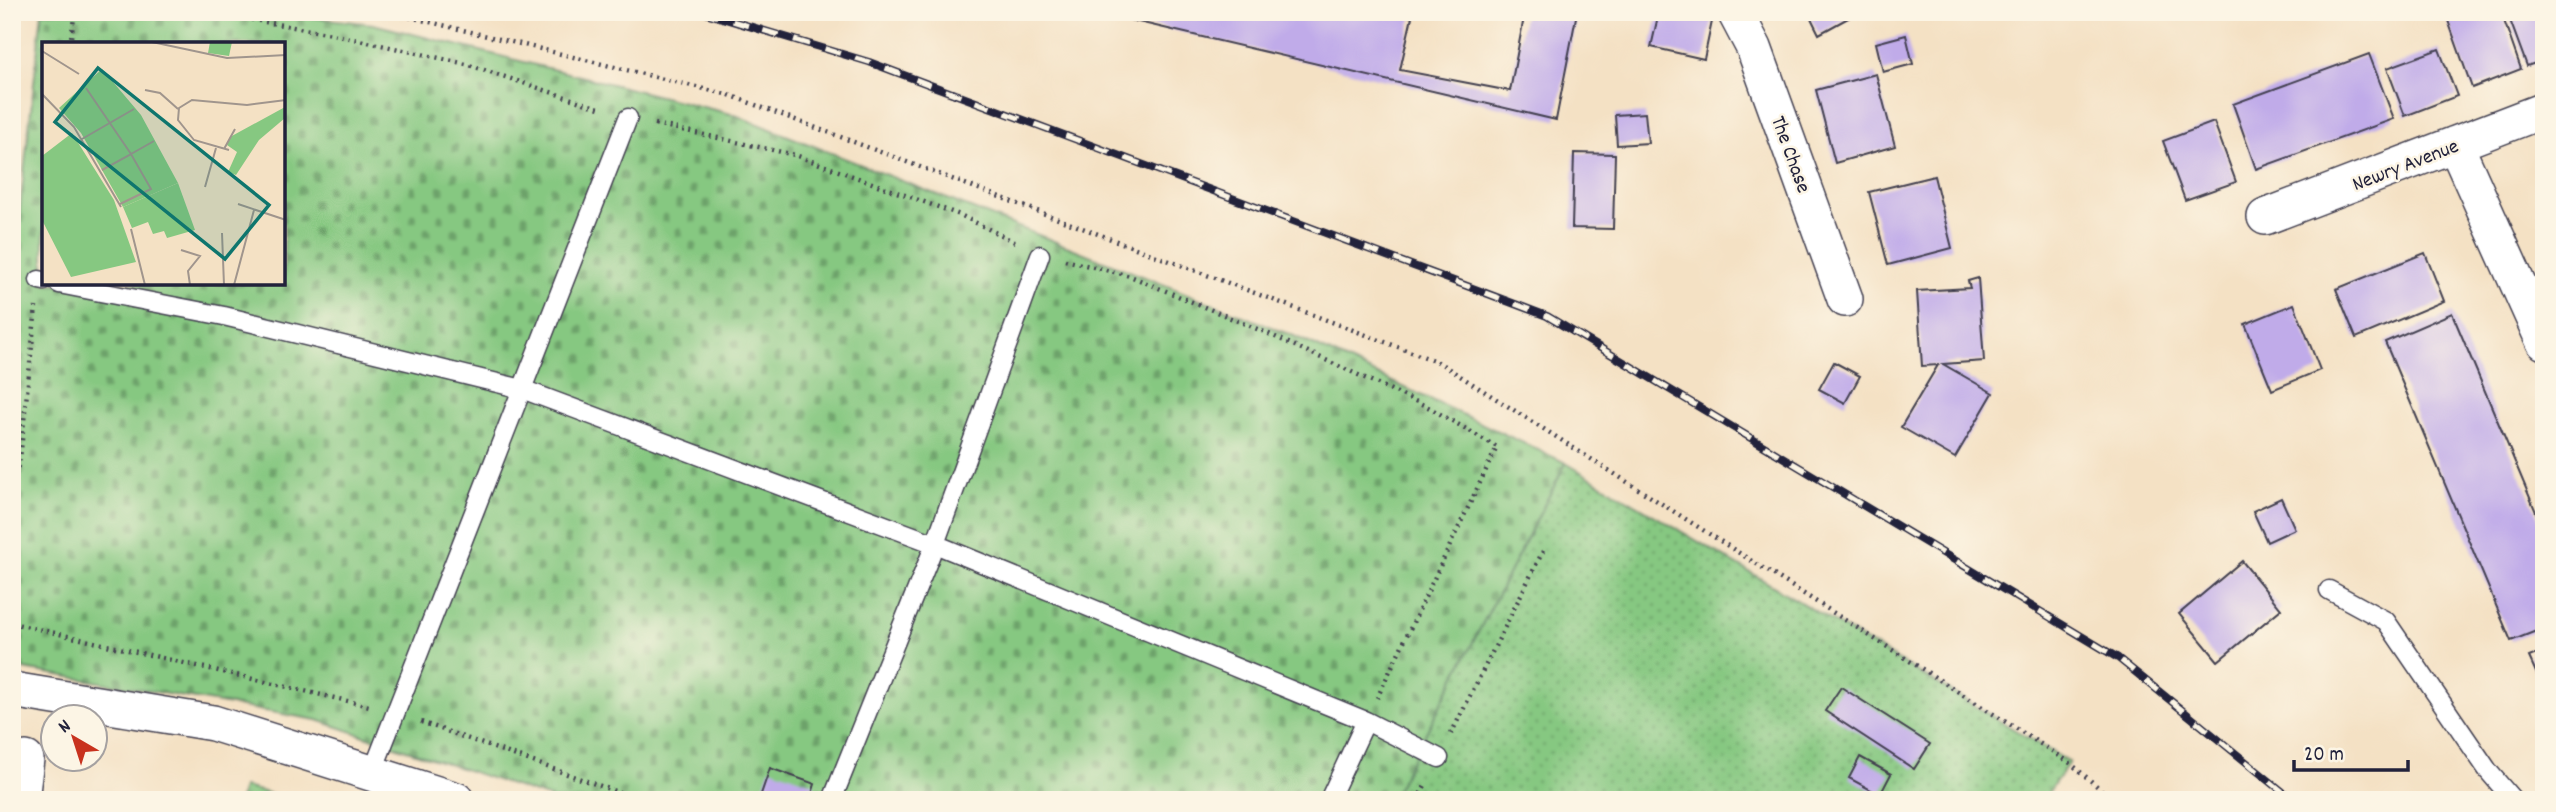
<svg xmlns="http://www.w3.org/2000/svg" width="2556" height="812" viewBox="0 0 2556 812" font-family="Dekko,sans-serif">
<defs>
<pattern id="grass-dots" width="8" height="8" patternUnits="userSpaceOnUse" patternTransform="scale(1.75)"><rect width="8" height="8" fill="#86c881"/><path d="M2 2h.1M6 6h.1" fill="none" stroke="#6da26b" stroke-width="1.8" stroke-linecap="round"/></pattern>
<pattern id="cemetery-stones" width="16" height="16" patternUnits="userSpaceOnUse" patternTransform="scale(1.75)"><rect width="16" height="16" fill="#86c881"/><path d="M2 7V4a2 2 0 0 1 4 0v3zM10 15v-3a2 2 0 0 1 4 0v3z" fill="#6da26b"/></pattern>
<pattern id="park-tufts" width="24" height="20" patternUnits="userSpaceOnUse" patternTransform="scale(1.75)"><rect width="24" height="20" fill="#86c881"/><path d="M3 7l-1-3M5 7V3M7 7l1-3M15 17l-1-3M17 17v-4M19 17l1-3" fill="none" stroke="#6da26b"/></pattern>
</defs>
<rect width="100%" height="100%" fill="#fcf5e5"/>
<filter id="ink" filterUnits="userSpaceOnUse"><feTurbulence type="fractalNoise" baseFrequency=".0143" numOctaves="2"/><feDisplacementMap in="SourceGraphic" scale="14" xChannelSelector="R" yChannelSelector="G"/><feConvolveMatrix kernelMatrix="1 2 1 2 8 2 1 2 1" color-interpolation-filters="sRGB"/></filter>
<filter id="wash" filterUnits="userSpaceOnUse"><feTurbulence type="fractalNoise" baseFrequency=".00686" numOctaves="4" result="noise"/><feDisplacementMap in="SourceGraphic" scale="28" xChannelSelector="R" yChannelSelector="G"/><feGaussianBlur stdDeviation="1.57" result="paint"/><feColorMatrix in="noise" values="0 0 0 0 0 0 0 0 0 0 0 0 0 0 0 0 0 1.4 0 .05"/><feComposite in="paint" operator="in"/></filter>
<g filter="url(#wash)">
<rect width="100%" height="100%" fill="#f4e1c4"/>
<!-- grass -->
<path fill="url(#grass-dots)" stroke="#54755e" stroke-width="2" d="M1566 463 2069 762 2043 800H1391Z"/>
<!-- cemetery -->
<path fill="url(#cemetery-stones)" stroke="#54755e" stroke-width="2" fill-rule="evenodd" d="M42 12H263L373 24 735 115 1294 336 1566 463 1391 800H556L317 720 12 667V279ZM44 44H284V284H44Z"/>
<!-- park -->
<path fill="url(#park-tufts)" stroke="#54755e" stroke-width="2" d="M243 787H244L294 800H240Z"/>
<g id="blocks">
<!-- building -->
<path fill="#c0abe9" d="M1096 12H1392L1412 17 1400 70 1510 91 1525 12H1577L1556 120Z
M1659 12H1714L1704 59 1651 47Z
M1808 12H1859L1819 34Z
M2445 12H2501L2521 69 2472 88Z
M2507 12H2544V60L2527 66Z
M1906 35 1913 64 1883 72 1876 43Z
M2439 49 2457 96 2405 116 2387 68Z
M2369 54 2394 119 2256 169 2233 104Z
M1876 74 1895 146 1835 163 1816 90Z
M1645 113 1648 143 1617 145 1615 115Z
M2214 122 2236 182 2185 200 2163 141Z
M1574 153 1615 154 1613 229 1572 228Z
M1934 176 1952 248 1888 265 1869 192Z
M2425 253 2444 301 2356 338 2336 289Z
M1978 278 1984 361 1943 364 1993 393 1955 458 1901 427 1938 365 1922 366 1917 291 1970 288 1968 281Z
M2294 304 2320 370 2272 390 2245 324Z
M2452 313 2544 531V628L2511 641 2385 342Z
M1834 362 1860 376 1845 403 1819 389Z
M2281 498 2295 529 2267 542 2253 511Z
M2242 561 2281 609 2218 661 2179 614Z
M2544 651V690L2529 657Z
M1841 687 1930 744 1914 769 1825 711Z
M1860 757 1891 774 1880 795 1849 778Z
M770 768 815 784 810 800H759Z"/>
</g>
</g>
<g filter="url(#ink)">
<use href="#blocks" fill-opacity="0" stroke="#423f50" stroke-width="2"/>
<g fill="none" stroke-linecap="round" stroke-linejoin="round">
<!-- service casing -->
<g stroke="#423f50" stroke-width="21">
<path id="service" d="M39 280 44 281
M59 284 224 316 522 389 935 544 1040 255
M2329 590 2386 621 2489 772 2513 800
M1366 721 1439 758
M372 773 628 118
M832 800 935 544 1366 721 1329 800"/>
</g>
<!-- minor casing -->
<g stroke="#423f50" stroke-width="38">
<path id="minor" d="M1735 12 1754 48 1845 299
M2455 144 2544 342
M2265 217 2544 110
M12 690 213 723 456 800
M21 800 26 759"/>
</g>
<!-- path -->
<path stroke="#423f50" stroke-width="4.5" stroke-dasharray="2 5" stroke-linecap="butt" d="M210 12 332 34 466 64 602 109
M389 12 729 95 1438 362 2069 762 2113 800
M70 44 75 12
M655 124 795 155 960 215 1017 243
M1065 260 1130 276 1269 334 1428 407 1497 447 1377 698
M12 488 20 459 36 307
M12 623 369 706
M421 722 640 800
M1451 734 1544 549
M1417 800 1427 782"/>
<!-- service -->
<use href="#service" stroke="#fff" stroke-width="18"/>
<!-- minor -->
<use href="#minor" stroke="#fff" stroke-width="35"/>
<!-- rail casing -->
<g stroke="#22223b" stroke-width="8">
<path id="rail" d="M702 12 869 62 1547 316 2118 658 2293 800"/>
</g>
<!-- rail -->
<use href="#rail" stroke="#fcf5e5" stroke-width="5" stroke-dasharray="16" stroke-linecap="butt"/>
</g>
</g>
<g text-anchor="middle" stroke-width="5" stroke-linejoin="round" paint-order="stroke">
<!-- street labels -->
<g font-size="21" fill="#22223b" stroke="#fcf5e5">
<text transform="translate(1792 154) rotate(70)" y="7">The Chase</text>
<text transform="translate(2405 164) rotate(-21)" y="7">Newry Avenue</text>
</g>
</g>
<!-- overview -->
<g transform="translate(42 42)">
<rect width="243" height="243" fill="#f4e1c4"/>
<path d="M168 0H190L187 14 166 11ZM136 141 153 188 125 196 122 189 111 192 106 180 90 186 81 165Z" fill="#86c881"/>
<path d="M60 27 99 73 136 141 81 165 39 91 17 66Z" fill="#86c881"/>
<path d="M243 65V76L217 98 194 133 186 130 195 110 185 103 188 95ZM30 91 72 158 94 220 29 235 0 178V114Z" fill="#86c881"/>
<path fill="none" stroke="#a0958d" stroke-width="2" d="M110 0 185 16 244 13M0 9 37 32M44 46 89 112 112 99M103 48 118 51 136 67M0 52 32 85 79 165M40 97 92 67M182 107 193 87M187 108 152 98 136 78 137 66 150 58 205 63 244 58M60 128 89 112 109 147 78 162M163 145 174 106M196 162 244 178M89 187 103 243M180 191 182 243M139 208 158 214 146 229 148 243M192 243 212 168"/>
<path fill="#0f766e" fill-opacity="0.15" stroke="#0f766e" stroke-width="3.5" d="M56 26 227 163 183 217 13 80Z"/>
<rect width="243" height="243" fill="none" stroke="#22223b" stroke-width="3.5"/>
</g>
<!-- margin -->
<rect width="2556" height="812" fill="none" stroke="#fcf5e5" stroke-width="42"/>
<!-- north arrow -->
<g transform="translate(74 738) rotate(321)"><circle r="33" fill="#fcf5e5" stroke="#a5a1a1" stroke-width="2"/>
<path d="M0-5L12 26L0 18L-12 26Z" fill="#c8321e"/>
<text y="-10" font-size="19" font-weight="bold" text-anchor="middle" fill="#22223b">N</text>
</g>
<!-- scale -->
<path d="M2294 760v10h114v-10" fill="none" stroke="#22223b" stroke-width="3.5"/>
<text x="2304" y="760" font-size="21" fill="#22223b" stroke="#fcf5e5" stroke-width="5" paint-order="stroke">20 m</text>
</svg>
